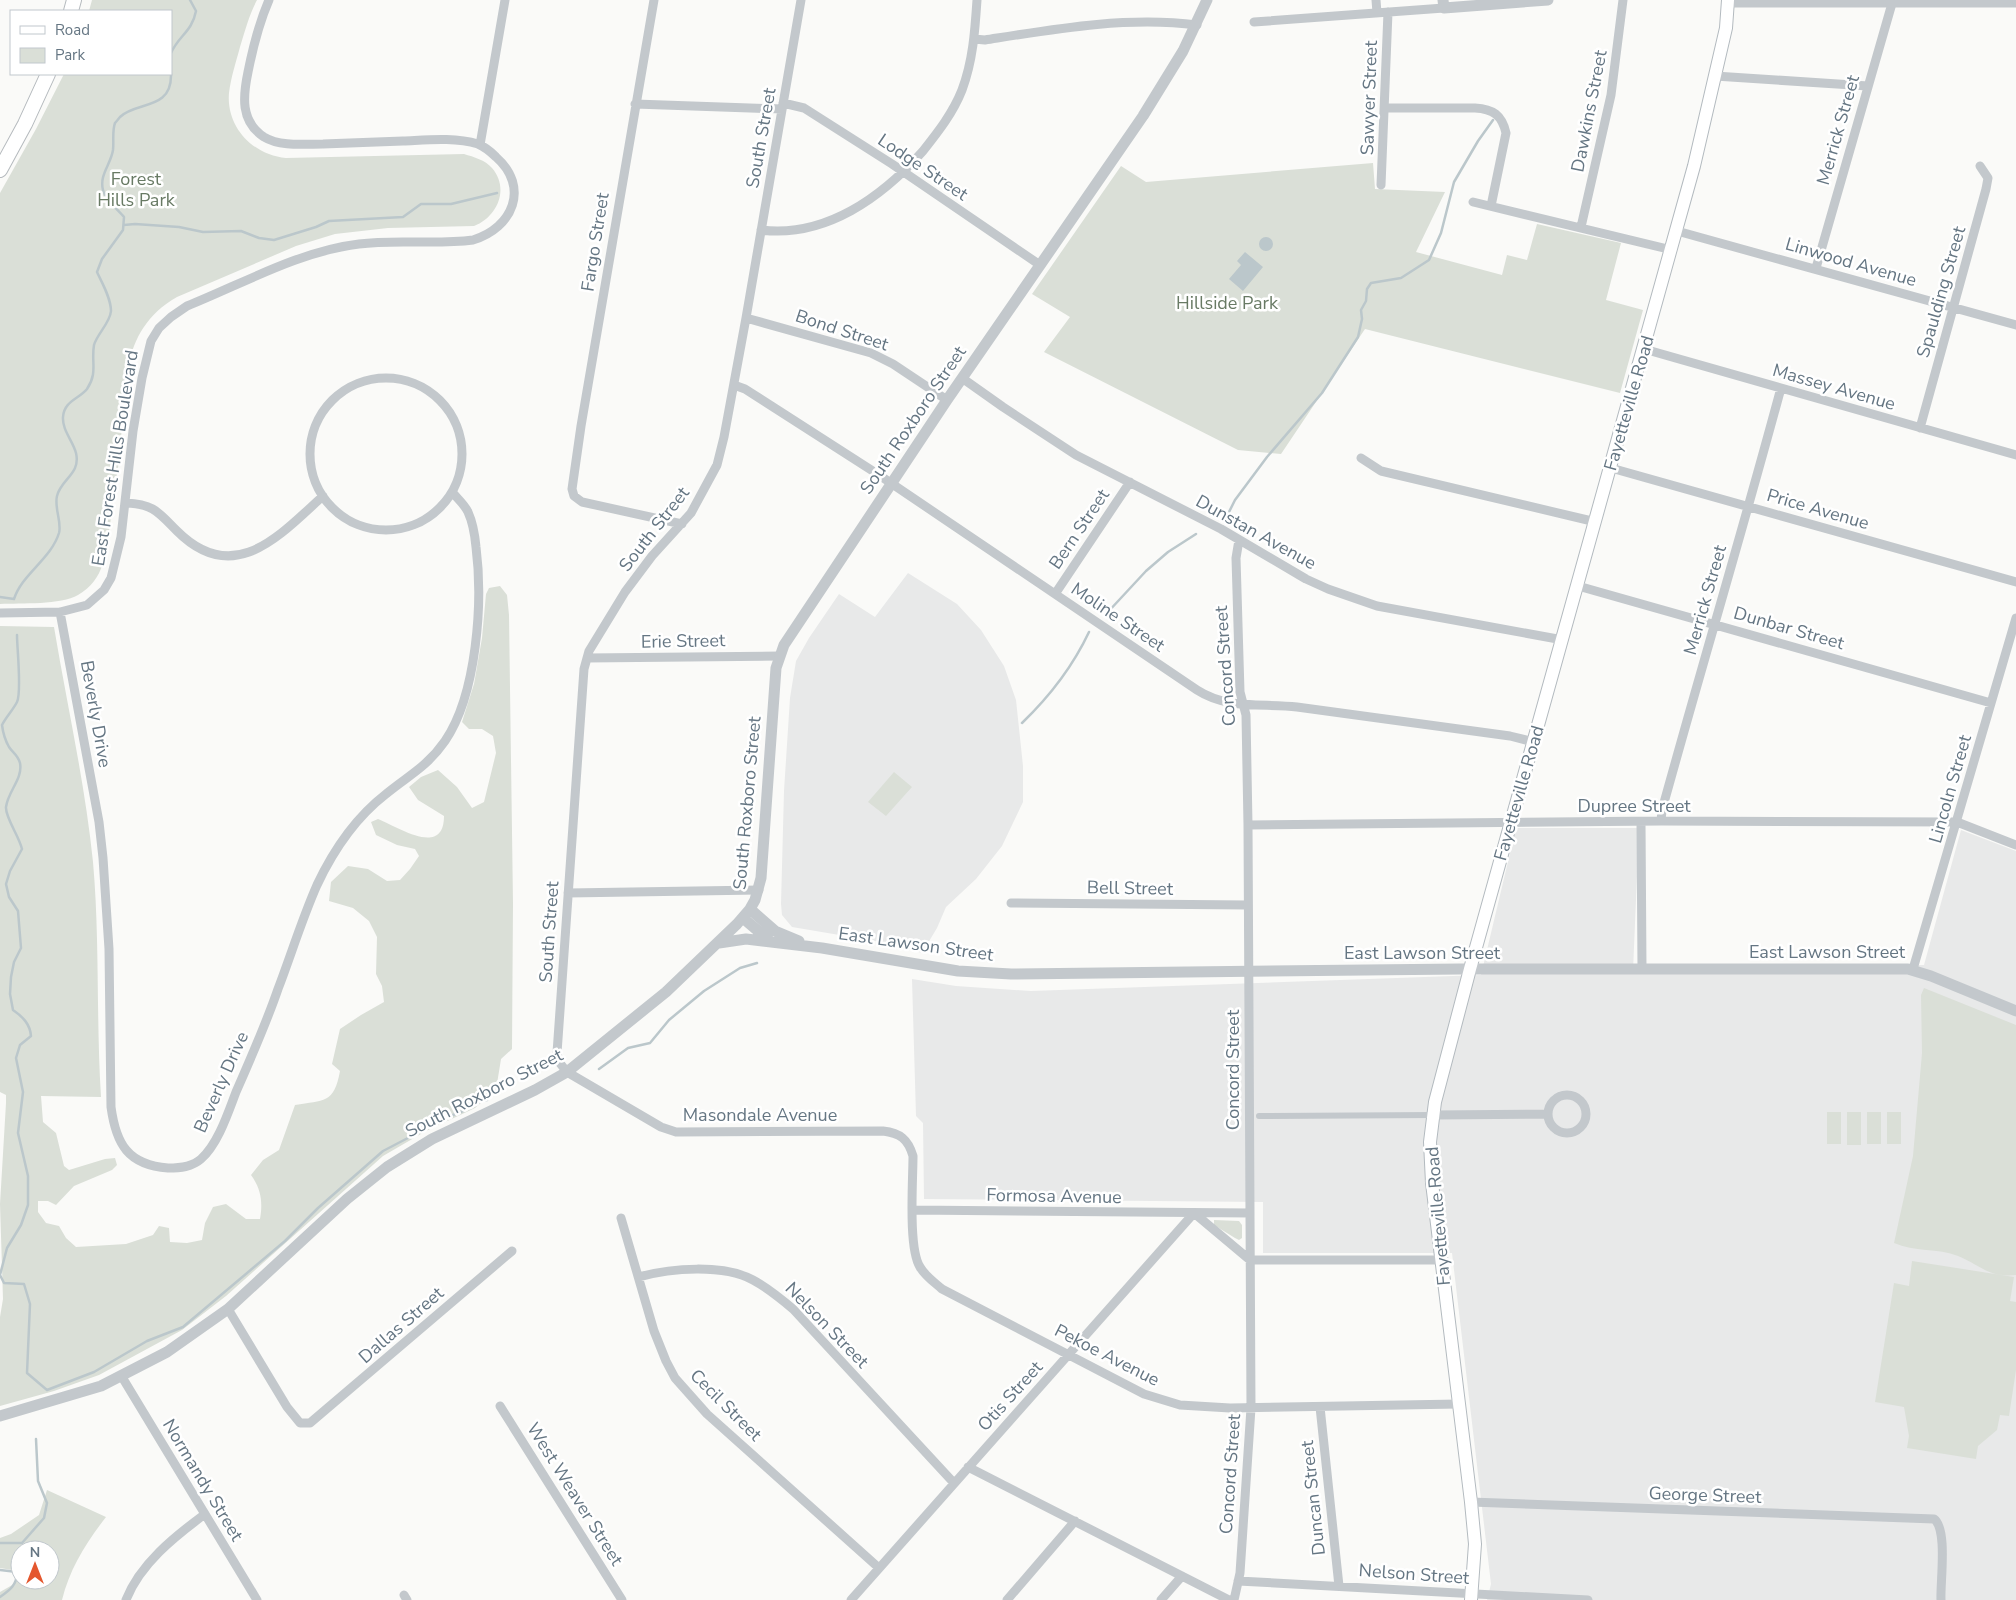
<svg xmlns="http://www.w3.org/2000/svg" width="2016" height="1600" viewBox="0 0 2016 1600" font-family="'Nunito Sans',sans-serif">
<rect width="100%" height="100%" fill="#fafaf8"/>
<!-- built -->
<path fill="#e8e9e9" d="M908 573 957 604 981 630 1004 666 1016 700 1023 766V802L1002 846 976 879 946 907 937 928 922 953 887 943 792 927 782 915 781 904 784 791 790 698 796 661 809 638 839 594 875 617Z
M1516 828H1639L1633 971 1924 965 1961 830 2016 851V1600H1487L1491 1584 1452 1253H1263V1202L924 1199 923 1123 916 1116 912 979 956 986 1031 991 1481 975Z"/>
<!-- green -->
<path fill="#dadfd7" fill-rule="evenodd" d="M92 0H257C249 15 245 31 240 47 236 62 231 77 229 93 226 127 253 155 286 158L464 154C474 157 485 160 492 168 510 189 497 217 474 226L388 228 335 234 296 246 177 297C117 331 126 394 120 453 117 477 113 501 110 525 106 552 105 580 78 595 61 605 21 603 0 604V193L36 129 64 74H171V11H89Z
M1373 163 1375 189 1445 192 1416 252 1502 275 1507 255 1527 260 1537 224 1621 243 1606 300 1643 310 1620 393 1365 329 1281 454 1238 450 1044 352 1070 317 1032 294 1121 166 1146 182Z
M500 586 507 595 509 615 513 904 512 1049 501 1059 496 1090 475 1108 426 1131 383 1156 226 1296 182 1330 99 1375 54 1391 0 1406V1317L3 1299 0 1204 6 1103V1095L0 1092V626L54 627C67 705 85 783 93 862 100 940 96 1019 101 1097L41 1096 43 1122 56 1133 64 1166 69 1170 105 1159 115 1158 117 1165 112 1170 74 1186 56 1205 48 1201H38V1212L46 1223 59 1226 66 1238 76 1247 126 1244 153 1235 159 1226 169 1228 170 1242 187 1243 202 1240 205 1223 213 1207 226 1204 246 1219H260C263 1202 261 1189 251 1175L263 1160 279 1150 295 1105C324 1100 334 1104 340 1071L332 1064 340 1029 361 1015 384 1002 382 986 376 974 377 937 369 921 353 908 329 901 331 882 348 866 368 869 387 881 400 880 410 869 419 856 415 849 397 845 376 835 371 822 378 819C398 827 444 858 444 816L418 800 409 787 421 777 438 770 457 787 472 808 484 802 496 753 493 736 482 729H469L462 722 474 684 482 638 486 594 489 588Z
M894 772 912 787 886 816 868 802Z
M1924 988 2016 1025V1275C1989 1278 1980 1265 1958 1256 1938 1248 1914 1252 1894 1243L1913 1156 1922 1053 1921 995Z
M1827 1112H1841V1144H1827Z
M1847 1112H1861V1145H1847Z
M1867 1112H1881V1144H1867Z
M1887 1112H1901V1144H1887Z
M1214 1220 1239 1221 1242 1225V1238L1239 1240 1235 1238 1214 1225Z
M1912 1261 2014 1277 2010 1301 2016 1302V1370L2009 1416 2000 1415 1997 1430 1978 1446 1976 1459 1907 1448 1909 1436 1904 1407 1875 1402 1894 1283 1909 1286Z
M47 1490 106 1517C86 1543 70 1568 62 1600H0V1592L14 1584 16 1578 12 1570 0 1568V1538L11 1534 39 1515ZM20 1550H50V1580H20Z"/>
<!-- water -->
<path fill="#bbc7cb" d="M1259 244a7 7 0 1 1 14 0a7 7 0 1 1-14 0Z
M1245 252 1263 267 1243 291 1229 279 1241 265 1237 261Z"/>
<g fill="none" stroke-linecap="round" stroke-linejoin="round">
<!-- stream -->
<path stroke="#bbc7cb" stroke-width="2.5" d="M171 53C179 35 192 32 196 11L190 0
M124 225 135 224 179 227 203 232 241 231 259 238 274 240 316 227 329 221 403 217 421 204H451L497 193
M1227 516 1235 500 1267 457 1322 393 1358 337 1362 319 1361 310 1366 301 1367 289 1371 283 1401 278 1429 260 1441 233 1454 182 1478 141 1493 120
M0 597 14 599C22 574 51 559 59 533 62 522 54 508 57 496 61 479 81 474 76 453 73 441 62 430 63 417 64 401 79 399 87 389 98 373 91 362 94 345 97 334 110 323 111 311 111 298 102 283 97 272L102 259 123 230 124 217C118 210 105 199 103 190 99 175 111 164 113 150 114 141 112 131 115 123 116 122 120 117 120 117 136 101 172 111 171 74
M1107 613 1146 571 1168 552 1196 534
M17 635C17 649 22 692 17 702 13 710 6 717 2 725 3 733 5 740 9 747 13 753 18 755 20 763 23 779 8 791 6 807 5 817 19 836 22 849L10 871 6 884 9 897 18 911 21 948 14 962 11 977 10 994 13 1010C23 1017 30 1024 31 1036L20 1045 16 1058 23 1092 18 1133 28 1176V1205L21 1225 7 1248 0 1275 4 1283 24 1284 30 1304 27 1373 47 1390 94 1372 147 1341 183 1327 285 1241 318 1208 383 1151 448 1117 463 1111 474 1103 487 1100
M1022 723C1049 697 1073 666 1089 632
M599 1069 628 1048 650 1043 669 1020 704 991 740 968 757 963
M0 1543H22L44 1518 47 1503 38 1481 36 1439
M0 1570 17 1572C17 1585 10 1590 0 1597"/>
<!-- secondary casing -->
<g stroke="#b3babf" stroke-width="14">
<path id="secondary" d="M1471 1600 1475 1544 1471 1502 1432 1183 1430 1142 1435 1102 1470 969 1694 166 1726 28 1728 0"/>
</g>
<!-- primary casing -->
<g stroke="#b5babe" stroke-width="16">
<path id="primary" d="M71 11 74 0
M0 170 25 124 48 74"/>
</g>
<!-- pedestrian -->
<path stroke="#c3c8cc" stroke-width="6" d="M1259 1116 1434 1115"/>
<!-- minor -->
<path stroke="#c3c8cc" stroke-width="9" d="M654 0 581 426 572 489 574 496 582 502 682 524
M801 0 746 318 724 437 717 465 691 513 652 556 625 592 589 651 584 669 557 1053 559 1062 567 1072 661 1127 676 1132 883 1131C900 1133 908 1139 913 1156 913 1181 908 1248 920 1267 925 1276 934 1282 942 1289L1144 1394 1180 1405 1230 1408 1459 1404
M1376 0 1377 13
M1254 22 1444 8
M974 39 985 40C1054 29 1127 16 1197 25
M1715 76 1868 86
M783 103 804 108 892 164 1040 265
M635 104 782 109
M1385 108H1475C1493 109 1502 115 1506 133L1491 206
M480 145 505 0
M1381 185 1388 12
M1473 202 1672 250
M1581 227 1611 95 1623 0
M761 230C826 238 882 197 923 151 938 132 953 113 962 90 973 61 975 30 977 0
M1677 231 2016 325
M1816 268 1893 0
M746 318 871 353 893 364 947 400
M1644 349 2016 455
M962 378 1003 407 1076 455 1221 529 1306 579 1328 589 1377 606 1563 640
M310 454a76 76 0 1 1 152 0a76 76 0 1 1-152 0Z
M734 385 745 389 879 475 1197 690C1228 710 1262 703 1297 707 1368 716 1439 726 1510 736L1534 742
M1920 428 1986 189 1988 178 1980 166
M1361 458 1381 471 1596 522
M1611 468 2016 582
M126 503C154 504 159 513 177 531 234 588 280 535 323 496
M1578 586 1991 703
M1055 594 1130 482
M60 612 99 822 103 858 109 949 111 1107C116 1144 128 1165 168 1168 180 1168 192 1167 201 1159 218 1144 228 1113 236 1092 251 1058 266 1024 278 989 291 955 302 919 317 885 333 851 355 818 386 794 409 775 427 767 445 741 477 694 483 602 476 547 475 536 473 523 468 512 465 505 457 498 452 492
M0 613 60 612 87 605 104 590 111 578 121 537 133 431 142 378 151 341 159 328 171 317 187 306C242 284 300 251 359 244 396 239 435 245 473 240 513 228 530 187 496 157 491 152 485 147 478 144 454 137 427 140 403 141 376 142 350 143 323 144 305 144 280 147 264 137 240 121 243 96 248 72 253 47 259 23 269 0
M587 658 779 656
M1661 821 1662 810C1701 669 1743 529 1781 388
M1641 822 1642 969
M1248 825 1661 821 1957 822 2016 845
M568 893 759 890
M1011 903 1248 905
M1913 969 2016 618
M1548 1114a19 19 0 1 1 38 0a19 19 0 1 1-38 0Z
M1434 1115 1548 1114
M913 1210 1250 1213
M1194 1213 1250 1260H1442
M621 1218 654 1331 666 1361 675 1378 707 1414 879 1568
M639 1277C671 1268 723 1264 753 1280 768 1288 780 1298 793 1309L953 1482
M228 1309 287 1407 300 1423H310L512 1251
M122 1377 257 1600
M500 1406 622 1600
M1320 1407 1339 1586
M968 1467 1229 1600
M1471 1502 1934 1519C1948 1529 1940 1583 1941 1600
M1238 1581 1588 1600
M404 1595 407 1600
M126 1600C140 1564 174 1537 205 1514
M851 1600 1194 1213
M1007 1600 1075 1521
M1161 1600 1182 1576
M1234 1600 1240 1573 1251 1408 1248 825 1246 715 1240 692 1236 558 1239 540"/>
<!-- tertiary -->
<path stroke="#c3c8cc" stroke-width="11" d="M1443 0 1444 8 1548 0
M1728 2H2016
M750 909 775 931 799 941
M743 918 771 942
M719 943 746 939 822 948 958 971 1011 974 1460 969H1908L1931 976 2016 1011
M0 1416 101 1386 167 1352 228 1309 347 1199 387 1167 432 1139 535 1090 567 1072 666 992 737 924 750 909 755 900 761 878 776 668 784 645 947 400 1143 116 1183 51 1207 0"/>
<!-- secondary -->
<use href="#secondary" stroke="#fff" stroke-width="12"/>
<!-- primary -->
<use href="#primary" stroke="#fff" stroke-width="14"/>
</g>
<g text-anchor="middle" stroke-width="5" stroke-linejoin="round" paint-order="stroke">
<!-- street labels -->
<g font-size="18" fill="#657683" stroke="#fff">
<text transform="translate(1369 98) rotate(-88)" y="6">Sawyer Street</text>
<text transform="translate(1589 111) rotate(-79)" y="6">Dawkins Street</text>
<text transform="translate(1838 130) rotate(-74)" y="6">Merrick Street</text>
<text transform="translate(761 138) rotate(-80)" y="6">South Street</text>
<text transform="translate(923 167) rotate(34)" y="6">Lodge Street</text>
<text transform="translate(595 242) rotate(-81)" y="6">Fargo Street</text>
<text transform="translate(1851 262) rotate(16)" y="6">Linwood Avenue</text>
<text transform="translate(1941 292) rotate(-74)" y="6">Spaulding Street</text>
<text transform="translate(842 330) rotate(18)" y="6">Bond Street</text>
<text transform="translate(1834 387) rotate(16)" y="6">Massey Avenue</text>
<text transform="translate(1629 403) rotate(-74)" y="6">Fayetteville Road</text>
<text transform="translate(913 420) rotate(-56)" y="6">South Roxboro Street</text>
<text transform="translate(115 458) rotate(-81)" y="6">East Forest Hills Boulevard</text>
<text transform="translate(1818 509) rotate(16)" y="6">Price Avenue</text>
<text transform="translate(654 529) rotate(-52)" y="6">South Street</text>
<text transform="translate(1079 529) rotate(-56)" y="6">Bern Street</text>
<text transform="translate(1256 532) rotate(29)" y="6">Dunstan Avenue</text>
<text transform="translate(1705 600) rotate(-74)" y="6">Merrick Street</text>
<text transform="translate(1118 617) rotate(34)" y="6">Moline Street</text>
<text transform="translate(1789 628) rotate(16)" y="6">Dunbar Street</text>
<text transform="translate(683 641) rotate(-1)" y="6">Erie Street</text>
<text transform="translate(1225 666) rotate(-94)" y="6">Concord Street</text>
<text transform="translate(96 714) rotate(80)" y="6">Beverly Drive</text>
<text transform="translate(1950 789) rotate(-74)" y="6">Lincoln Street</text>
<text transform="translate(1519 793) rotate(-74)" y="6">Fayetteville Road</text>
<text transform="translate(747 803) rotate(-85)" y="6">South Roxboro Street</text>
<text x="1634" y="812">Dupree Street</text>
<text transform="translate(1130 888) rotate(1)" y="6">Bell Street</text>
<text transform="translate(549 932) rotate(-86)" y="6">South Street</text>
<text transform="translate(916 944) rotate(8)" y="6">East Lawson Street</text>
<text x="1827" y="958">East Lawson Street</text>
<text x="1422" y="959">East Lawson Street</text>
<text transform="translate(1233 1070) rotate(-90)" y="6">Concord Street</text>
<text transform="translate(221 1082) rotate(-66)" y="6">Beverly Drive</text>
<text transform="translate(484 1093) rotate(-27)" y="6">South Roxboro Street</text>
<text x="760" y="1121">Masondale Avenue</text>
<text transform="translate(1054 1196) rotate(1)" y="6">Formosa Avenue</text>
<text transform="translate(1438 1216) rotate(-95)" y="6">Fayetteville Road</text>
<text transform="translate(401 1325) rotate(-41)" y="6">Dallas Street</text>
<text transform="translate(827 1325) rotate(46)" y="6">Nelson Street</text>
<text transform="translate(1107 1355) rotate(27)" y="6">Pekoe Avenue</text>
<text transform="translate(1010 1396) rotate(-48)" y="6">Otis Street</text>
<text transform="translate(726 1405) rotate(45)" y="6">Cecil Street</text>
<text transform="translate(1230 1474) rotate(-86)" y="6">Concord Street</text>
<text transform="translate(203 1480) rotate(59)" y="6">Normandy Street</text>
<text transform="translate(575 1494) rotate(58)" y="6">West Weaver Street</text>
<text transform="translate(1705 1495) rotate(2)" y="6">George Street</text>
<text transform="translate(1313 1498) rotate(-96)" y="6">Duncan Street</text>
<text transform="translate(1414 1574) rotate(4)" y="6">Nelson Street</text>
</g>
<!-- park labels -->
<g font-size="18" fill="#687a64" stroke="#fff">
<text x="136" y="185">Forest<tspan x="136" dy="21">Hills Park</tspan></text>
<text x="1227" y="309">Hillside Park</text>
</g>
</g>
<!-- legend -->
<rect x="10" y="10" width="162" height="65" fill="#ffffff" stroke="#c1c8cd"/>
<rect x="20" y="26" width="25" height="8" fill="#ffffff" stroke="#c1c8cd"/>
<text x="55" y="35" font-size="15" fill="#657683">Road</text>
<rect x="20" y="48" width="25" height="15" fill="#dadfd7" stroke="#c1c8cd"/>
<text x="55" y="60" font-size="15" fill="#657683">Park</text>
<!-- north arrow -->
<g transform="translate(35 1565)"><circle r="24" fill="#ffffff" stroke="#c1c8cd"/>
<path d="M0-4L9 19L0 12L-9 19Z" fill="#e4572e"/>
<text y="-8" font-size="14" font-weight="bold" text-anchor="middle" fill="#657683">N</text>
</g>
</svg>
